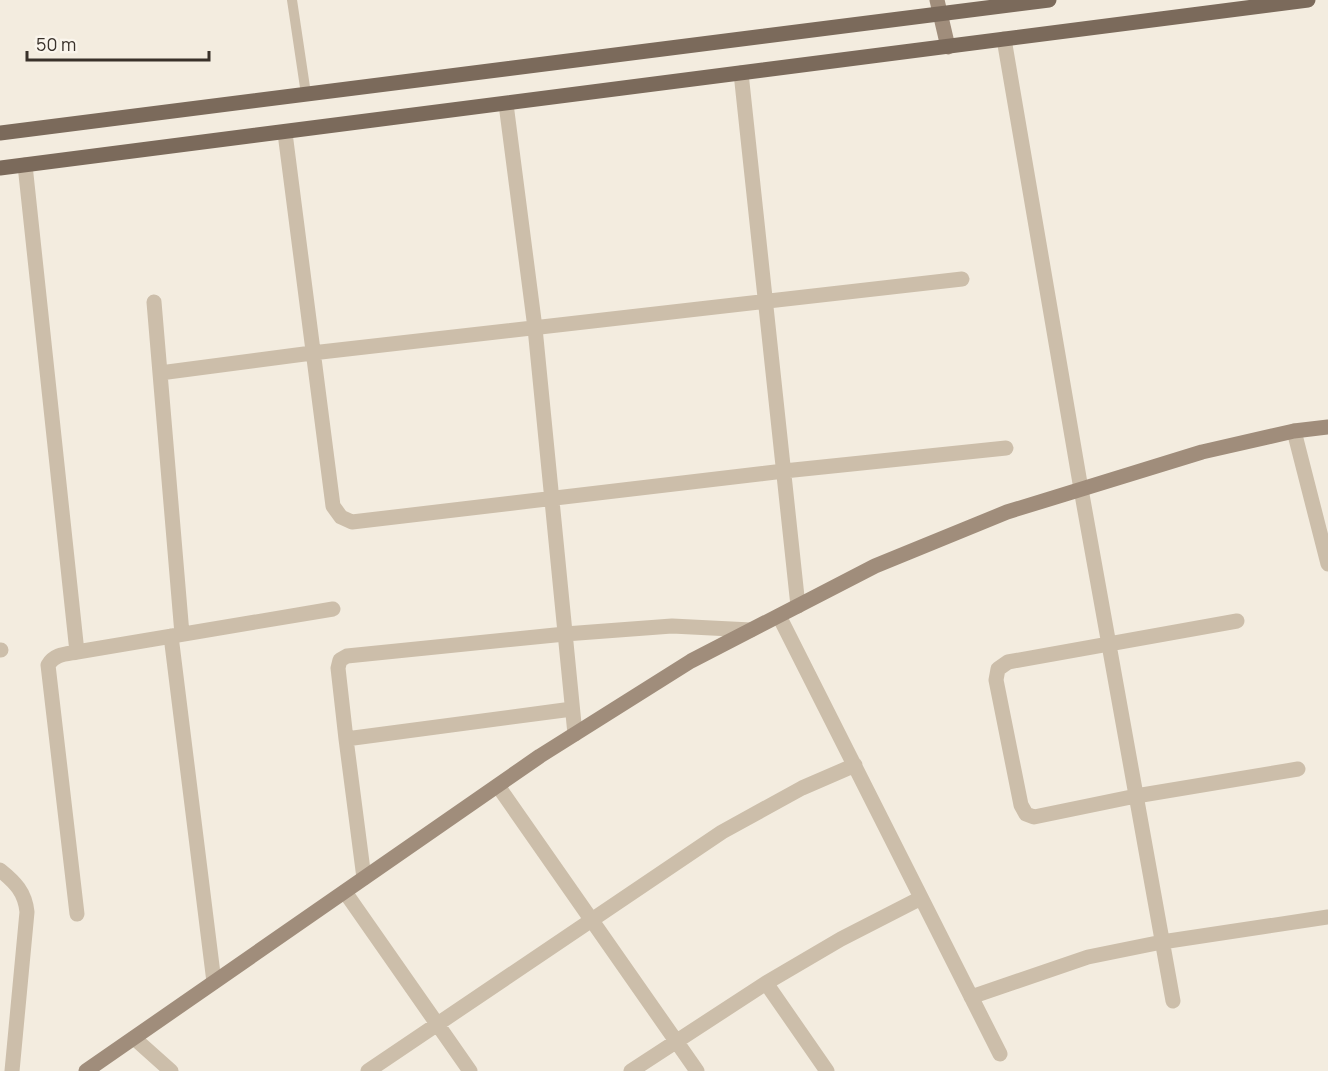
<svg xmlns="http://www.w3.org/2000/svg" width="1328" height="1071" viewBox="0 0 1328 1071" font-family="Manrope,sans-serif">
<rect width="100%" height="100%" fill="#f3ecdf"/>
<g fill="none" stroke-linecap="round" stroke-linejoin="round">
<!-- lane -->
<path stroke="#ccbeaa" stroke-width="10" d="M292 0 306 94"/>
<!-- street -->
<path stroke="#ccbeaa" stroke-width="15" d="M1004 39 1081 489 1173 1001
M741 73 798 606
M506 104 535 328 575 734
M285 133 333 506 341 517 352 522 784 471 1006 448
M25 165 77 652
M154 302 182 634
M160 373 312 353 962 279
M1294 431 1328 564
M779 616 1000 1054
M1237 621 1008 662 998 669 996 680 1021 805 1026 814 1034 817 1136 796 1298 769
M171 636 214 982
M0 650H1
M346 739 572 709
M498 786 697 1071
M0 870C15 882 25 892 27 912L12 1071
M364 878 346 739 338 668 340 660 347 656 565 634 672 626 751 630
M345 892 470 1071
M77 914 48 665C54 654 66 654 77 652L333 609
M766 983 827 1071
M971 997 1088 957 1162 942 1328 917
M134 1038 171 1071
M368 1071 722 832 802 788 855 765
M631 1071 766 983 841 939 921 898"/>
<!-- secondary -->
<path stroke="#a08d7b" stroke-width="15" d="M937 0 948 47
M86 1071 540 756 691 661 875 566 1007 512 1202 452 1294 431 1328 427"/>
<!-- primary -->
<path stroke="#7b6a5b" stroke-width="15" d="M0 133 1049 0
M0 168 1308 0"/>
</g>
<!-- scale -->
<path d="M27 51v9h182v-9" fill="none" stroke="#39312a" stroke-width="3"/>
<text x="36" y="51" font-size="18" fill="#39312a" stroke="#faf5ec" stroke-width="4.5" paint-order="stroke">50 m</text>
</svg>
